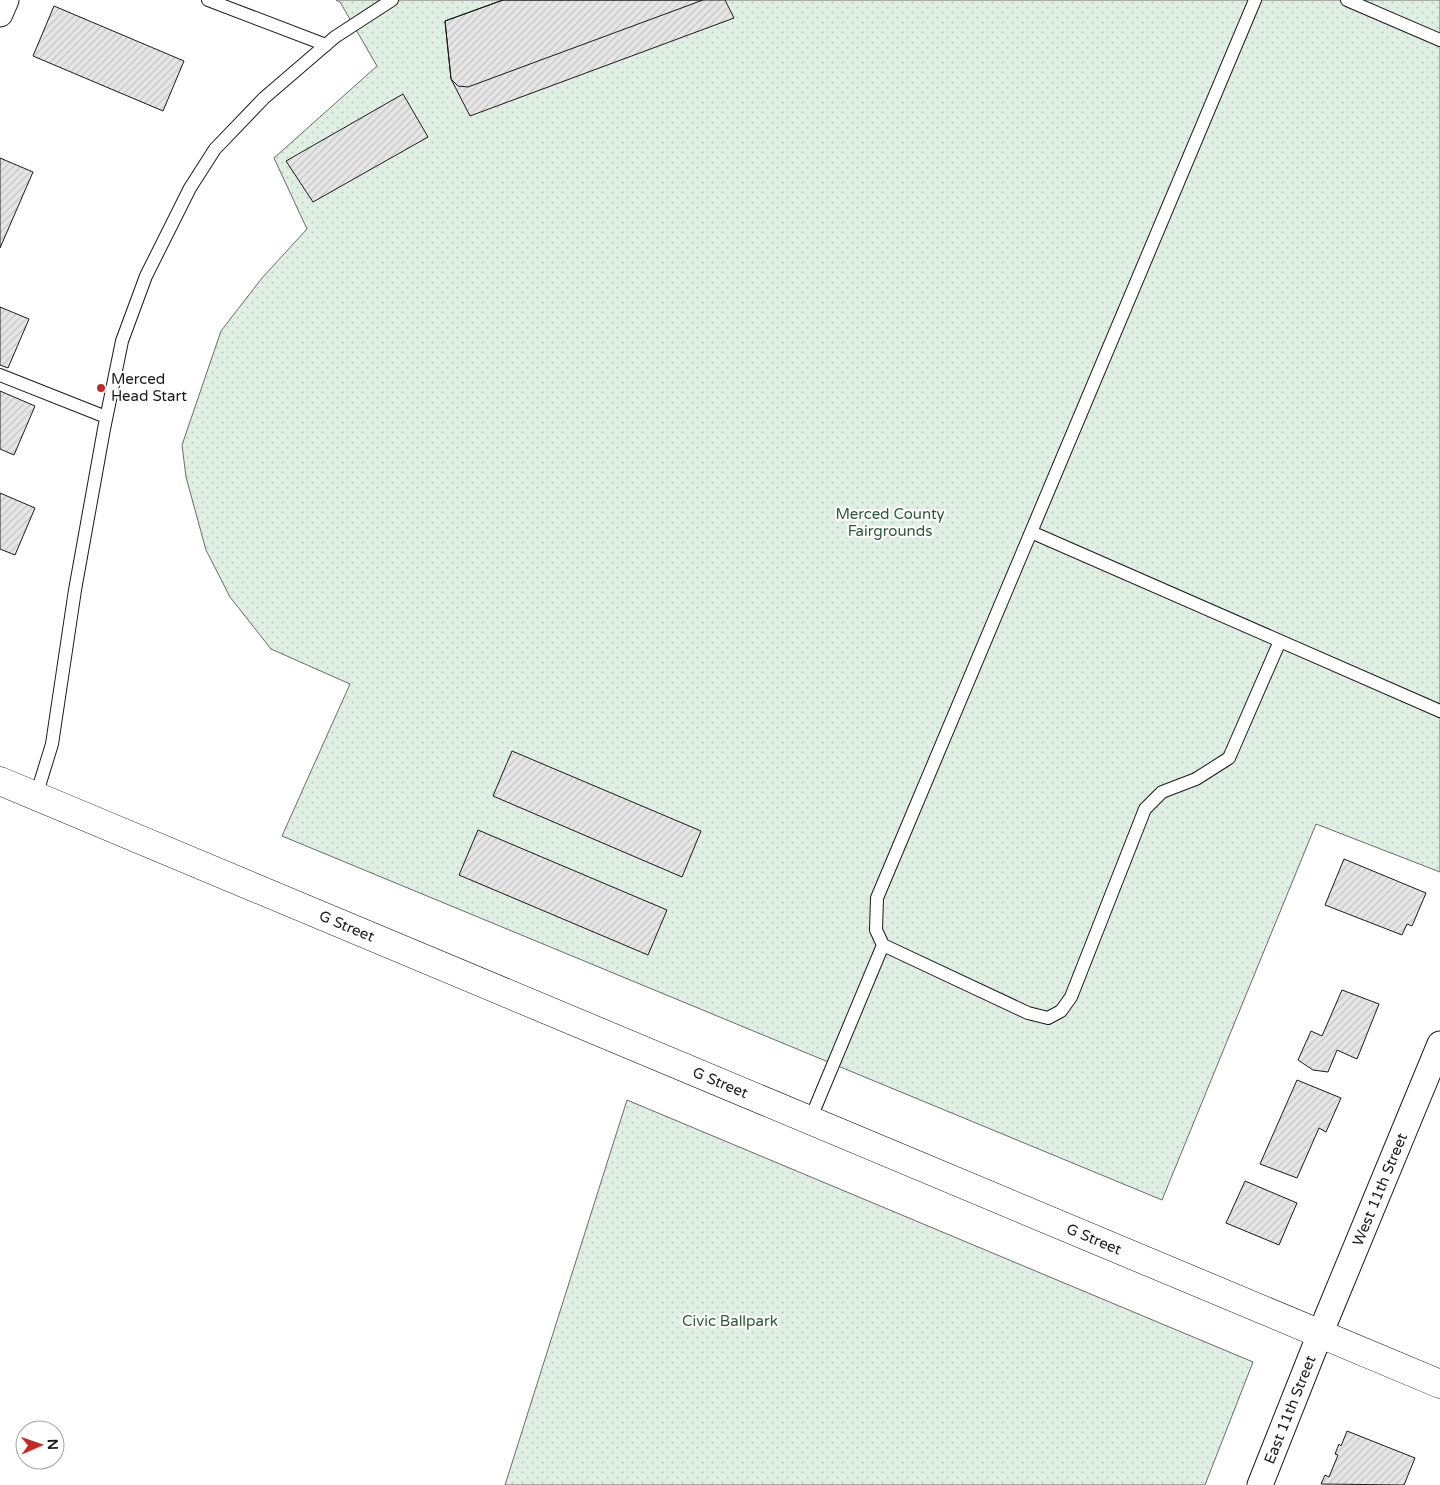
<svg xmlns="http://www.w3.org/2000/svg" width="1440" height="1485" viewBox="0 0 1440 1485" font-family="'Varela Round',sans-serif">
<defs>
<pattern id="grass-dots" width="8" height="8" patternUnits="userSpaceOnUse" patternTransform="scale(1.25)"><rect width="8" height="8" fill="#e0efe3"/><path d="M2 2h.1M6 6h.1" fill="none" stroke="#c0ccc2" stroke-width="1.8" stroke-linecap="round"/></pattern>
<pattern id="building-hatch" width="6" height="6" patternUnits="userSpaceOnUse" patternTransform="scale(1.25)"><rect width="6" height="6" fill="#e6e6e6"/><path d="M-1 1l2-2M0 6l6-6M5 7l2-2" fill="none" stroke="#c5c5c5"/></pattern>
</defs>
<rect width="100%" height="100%" fill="#fff"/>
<!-- grass -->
<path fill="url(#grass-dots)" stroke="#6a6a6a" d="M336 0H1440V872L1316 824 1162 1200 282 836 350 684 271 649 230 597 206 550 186 477 182 445 221 331 262 278 307 229 274 158 377 66 340 2Z
M627 1100 1253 1362 1205 1485H505Z"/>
<!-- building -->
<path fill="url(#building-hatch)" stroke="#1a1a1a" d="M503 0H703L468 87 458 86 451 79 445 21Z
M503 0H725L734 18 470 116 451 79 445 21Z
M54 6 184 61 163 111 33 56Z
M403 94 428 137 313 202 286 161Z
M0 158 33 172 0 248Z
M0 307 29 319 8 368 0 365Z
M0 391 35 406 14 455 0 449Z
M0 493 35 508 15 555 0 549Z
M512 751 701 831 682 877 493 796Z
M478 830 667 910 648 955 459 875Z
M1344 859 1426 893 1412 926 1407 924 1402 935 1325 905Z
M1342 990 1379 1004 1357 1059 1337 1050 1328 1072 1313 1070 1298 1060 1311 1031 1322 1036Z
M1297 1080 1341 1098 1326 1132 1319 1128 1297 1178 1260 1164Z
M1245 1181 1297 1203 1279 1245 1226 1223Z
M1347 1431 1415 1458 1404 1485 1321 1484 1325 1475 1329 1477 1338 1455 1335 1454 1339 1444 1341 1446Z"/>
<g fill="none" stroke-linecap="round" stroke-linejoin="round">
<!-- service casing -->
<g stroke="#1a1a1a" stroke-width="14">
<path id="service" d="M208 0 326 45
M1255 0 877 898 876 930 883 945 1028 1013 1048 1018 1061 1011 1071 997 1145 809 1162 792 1196 779 1229 758 1280 641
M1347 0 1440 40
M0 375 106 417
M1031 532 1440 711
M36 796 52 744 75 590 104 429 122 341 146 276 190 188 215 149 264 98 335 37 392 0
M810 1120 883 945"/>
</g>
<!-- minor casing -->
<g stroke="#1a1a1a" stroke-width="27">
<g id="minor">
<path d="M0 14 6 0"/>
<path id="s1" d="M1260 1485 1320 1334 1440 1044"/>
</g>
</g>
<!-- secondary casing -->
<g stroke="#1a1a1a" stroke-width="29">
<g id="secondary">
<path id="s2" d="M0 781 1440 1384"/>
</g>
</g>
<!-- service -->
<use href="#service" stroke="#fff" stroke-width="12"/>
<!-- minor -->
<use href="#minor" stroke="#fff" stroke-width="25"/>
<!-- secondary -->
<use href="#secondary" stroke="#fff" stroke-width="28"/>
</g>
<!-- markers -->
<circle fill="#c62828" stroke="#fff" stroke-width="2" cx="101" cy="388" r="5"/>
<g text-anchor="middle" stroke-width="4" stroke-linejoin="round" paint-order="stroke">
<!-- poi labels -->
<g font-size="15" fill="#1a1a1a" stroke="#fff" text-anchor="start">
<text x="111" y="384">Merced<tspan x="111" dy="17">Head Start</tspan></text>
</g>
<!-- park labels -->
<g font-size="15" fill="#2b5a34" stroke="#fff">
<text x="890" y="519">Merced County<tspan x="890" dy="17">Fairgrounds</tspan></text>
<text x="730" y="1326">Civic Ballpark</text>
</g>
<!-- street labels -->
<g font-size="15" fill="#1a1a1a" stroke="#fff">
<text dy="5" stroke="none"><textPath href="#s2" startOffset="376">G Street</textPath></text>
<text dy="5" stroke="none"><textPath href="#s2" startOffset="781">G Street</textPath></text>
<text dy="5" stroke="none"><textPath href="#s1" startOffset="319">West 11th Street</textPath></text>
<text dy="5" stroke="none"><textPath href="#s2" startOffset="1186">G Street</textPath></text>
<text dy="5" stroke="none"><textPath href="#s1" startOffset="81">East 11th Street</textPath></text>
</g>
</g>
<!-- north arrow -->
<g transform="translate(40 1445) rotate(88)"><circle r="24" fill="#ffffff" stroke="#a3a3a3"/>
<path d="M0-4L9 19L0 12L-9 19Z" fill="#c62828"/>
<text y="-8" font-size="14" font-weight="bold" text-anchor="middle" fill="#1a1a1a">N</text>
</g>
</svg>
